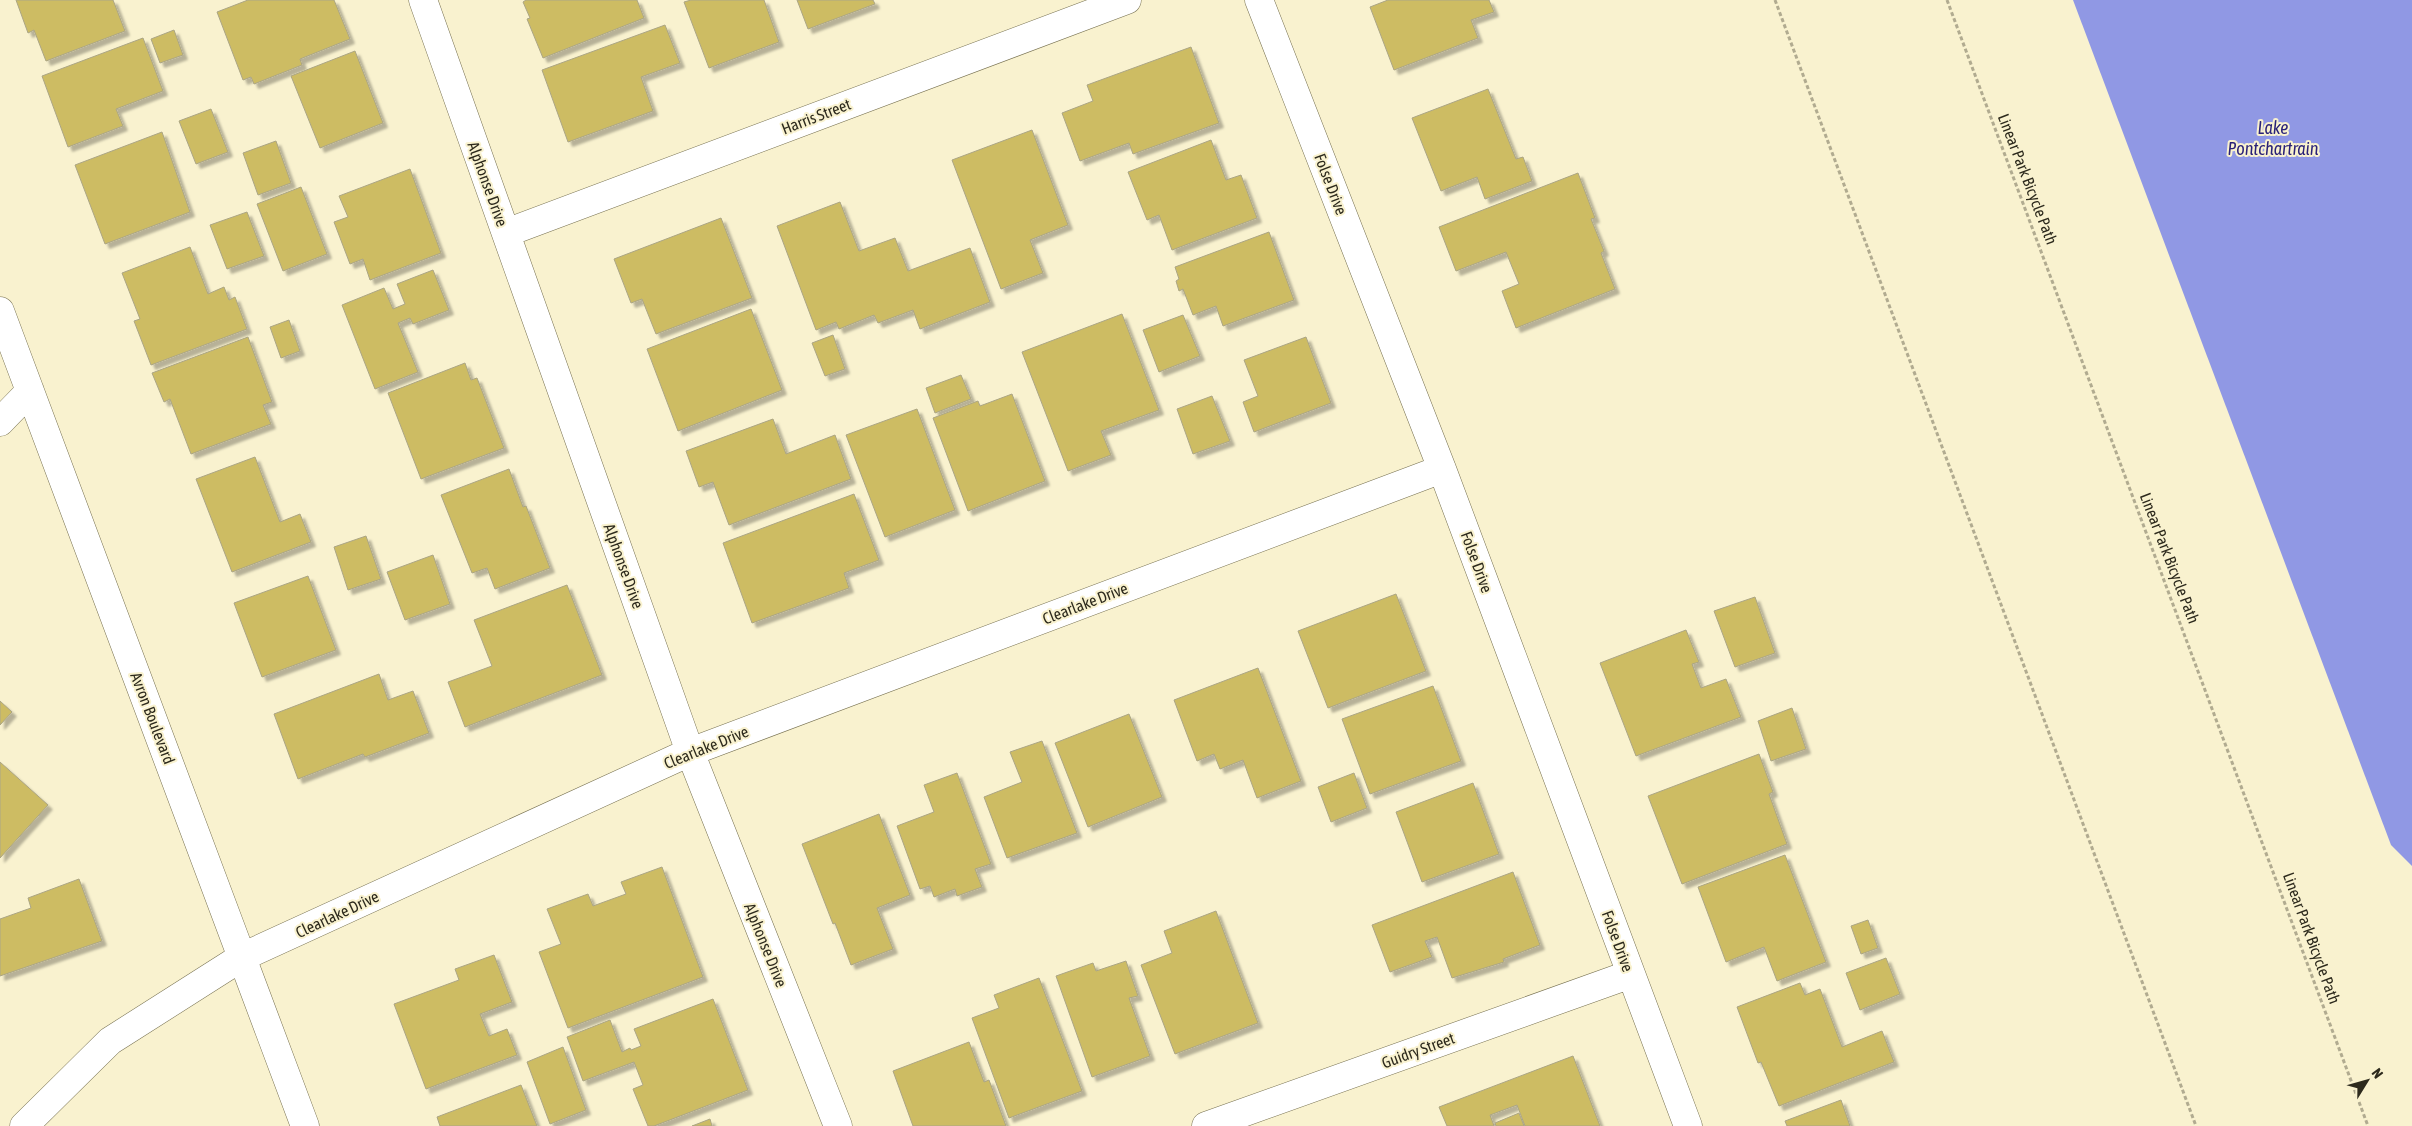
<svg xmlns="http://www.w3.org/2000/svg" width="2412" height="1126" viewBox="0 0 2412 1126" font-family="'Asap Condensed',sans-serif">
<defs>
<filter id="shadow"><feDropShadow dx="4.5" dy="4.5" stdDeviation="1" flood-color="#0004"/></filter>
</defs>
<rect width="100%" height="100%" fill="#f9f2cf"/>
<!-- water -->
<path fill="#9098e4" d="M2073 0H2412V866L2391 845Z"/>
<!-- building -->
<path fill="#cdbc64" stroke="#aba584" filter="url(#shadow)" d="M16 0H113L125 31 46 61 34 30 28 33Z
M248 0H334L350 39 300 59 302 65 254 84 251 77 243 80 217 12Z
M526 0H637L644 18 543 58 527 19 530 18 523 2Z
M691 0H764L779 42 709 68 684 2Z
M797 0H873L875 4 808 29Z
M1388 0H1489L1494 12 1471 20 1478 38 1394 70 1370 7Z
M665 25 680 63 641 77 653 111 568 142 542 70Z
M174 30 183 55 160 63 151 39Z
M143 38 163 91 116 109 123 126 68 147 42 76Z
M1191 47 1219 123 1133 154 1129 143 1080 161 1062 113 1093 101 1087 85Z
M355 51 383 123 320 148 291 76Z
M1488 89 1516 159 1523 157 1532 181 1485 199 1477 177 1441 191 1412 118Z
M211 109 228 152 196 164 179 121Z
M1032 130 1068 225 1030 240 1043 273 1001 289 952 160Z
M162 132 190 212 105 244 75 165Z
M1211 140 1226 180 1241 175 1257 218 1172 250 1159 215 1147 220 1128 172Z
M276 141 291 183 258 195 243 153Z
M410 169 441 253 370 280 363 259 350 264 334 222 348 217 339 196Z
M1578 173 1595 218 1591 219 1604 251 1601 253 1615 289 1516 328 1502 291 1519 284 1506 252 1456 271 1439 227Z
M301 187 327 254 283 271 257 204Z
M840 202 859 251 895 238 908 271 970 248 990 302 920 329 913 310 878 323 874 315 839 329 836 322 816 330 777 226Z
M247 212 264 256 227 269 210 225Z
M721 218 752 298 656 334 642 299 631 303 614 259Z
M1269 232 1294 300 1223 326 1216 306 1193 315 1183 289 1179 291 1176 281 1179 279 1175 267Z
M190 247 208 294 224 287 229 300 235 297 247 329 151 365 134 321 140 319 122 273Z
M433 270 449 310 413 324 410 318 398 323 418 372 375 389 342 305 384 288 393 309 405 304 397 284Z
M751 309 782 390 678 431 647 349Z
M1122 314 1159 410 1101 431 1111 455 1068 471 1022 352Z
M1183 315 1200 356 1159 372 1143 330Z
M289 320 300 351 281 358 270 327Z
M833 335 845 369 825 376 812 343Z
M248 337 272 402 263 405 271 424 191 454 170 399 164 402 152 373Z
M1306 337 1331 403 1254 432 1243 402 1258 396 1244 360Z
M465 363 471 380 477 378 504 448 421 479 388 393Z
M961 375 971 399 935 413 926 388Z
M1012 394 1045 481 968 511 933 418 978 401 980 406Z
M1212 396 1230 441 1193 454 1177 409Z
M917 409 955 510 885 537 846 435Z
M773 419 786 454 835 435 851 479 729 525 713 482 699 487 686 451Z
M255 457 280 522 300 514 311 542 232 572 196 479Z
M509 469 523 507 526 506 550 568 495 589 487 568 472 573 441 495Z
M854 494 879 560 844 573 849 588 752 623 723 543Z
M366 536 381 579 348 590 334 547Z
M433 555 450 604 405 620 387 572Z
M308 576 336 650 262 677 234 603Z
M567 585 602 675 465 727 448 682 492 666 474 620Z
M1396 594 1426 671 1328 708 1298 631Z
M1755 597 1775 653 1735 667 1714 611Z
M1686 630 1699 662 1692 664 1701 688 1726 679 1741 717 1636 756 1600 663Z
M1258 668 1301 781 1257 798 1243 760 1220 769 1214 754 1197 761 1174 700Z
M379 674 388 700 413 691 429 733 365 757 363 754 298 779 274 714Z
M1433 686 1461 761 1370 794 1342 719Z
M0 701 12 712 0 725Z
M1792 708 1806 749 1771 761 1758 721Z
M1129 714 1162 797 1088 827 1055 743Z
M1042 741 1077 833 1007 858 984 797 1022 782 1010 752Z
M1759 754 1773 792 1769 794 1787 844 1682 884 1648 796Z
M0 762 48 805 0 858Z
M957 773 991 864 975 869 982 887 957 896 955 889 934 897 930 886 920 889 897 826 934 812 924 785Z
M1354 773 1367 808 1331 822 1318 787Z
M1473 783 1499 854 1422 882 1396 812Z
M879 814 910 895 877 908 893 949 851 965 835 923 833 924 802 844Z
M1785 855 1826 962 1777 981 1764 947 1726 962 1698 887Z
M662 867 703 977 568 1028 539 952 561 944 547 909 588 894 593 906 626 894 621 882Z
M1513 872 1540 945 1503 959 1504 962 1452 978 1437 937 1425 941 1432 957 1390 972 1372 925Z
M79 879 102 941 0 976V919L31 908 28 898Z
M1216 911 1258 1023 1175 1054 1141 965 1172 953 1164 931Z
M1868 920 1878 948 1861 954 1851 926Z
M494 955 512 1002 480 1014 489 1036 507 1029 517 1055 426 1089 394 1004 459 980 455 969Z
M1886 958 1900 994 1860 1010 1846 973Z
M1126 961 1138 996 1129 998 1150 1056 1092 1077 1056 976 1093 963 1096 971Z
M1039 978 1082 1091 1009 1118 972 1018 999 1008 994 995Z
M1800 983 1805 995 1820 989 1842 1047 1882 1031 1894 1062 1779 1106 1761 1062 1758 1063 1737 1007Z
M713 999 748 1090 654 1126H648L633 1089 643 1085 634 1062 583 1081 567 1037 610 1020 622 1052 630 1048 631 1050 641 1046 634 1029Z
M969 1042 984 1082 989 1080 1006 1126H913L893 1071Z
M563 1047 586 1110 550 1124 527 1062Z
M1573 1056 1600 1126H1525L1517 1105 1490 1115 1494 1126H1447L1439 1107Z
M521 1085 537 1126H440L437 1117Z
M1841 1100 1850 1126H1787L1785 1121Z
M1519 1113 1524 1126H1496L1495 1123Z
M710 1119 712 1126H692Z"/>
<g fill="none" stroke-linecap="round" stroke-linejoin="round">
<!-- minor casing -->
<g stroke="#767050" stroke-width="29">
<path id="minor" d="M423 0 690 752 838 1126
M1259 0 1442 469 1688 1126
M506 233 1127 0
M0 311 305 1126
M0 422 30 391
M24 1126 110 1041 242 957 690 752 1442 469
M1206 1126 1631 974"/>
</g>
<!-- path -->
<path stroke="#b1ab90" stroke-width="3" stroke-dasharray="4 2.5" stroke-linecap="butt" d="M1775 0 2196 1126
M1947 0 2368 1126"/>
<!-- minor -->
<use href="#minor" stroke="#fff" stroke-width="28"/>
</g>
<g text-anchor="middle" stroke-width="4" stroke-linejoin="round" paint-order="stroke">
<!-- street labels -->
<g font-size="16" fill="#2d2a1d" stroke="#f9f2cf">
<text transform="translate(816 116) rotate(-21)" y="6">Harris Street</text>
<text transform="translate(2028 179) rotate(69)" y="6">Linear Park Bicycle Path</text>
<text transform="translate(488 184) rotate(70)" y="6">Alphonse Drive</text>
<text transform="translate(1331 184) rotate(69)" y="6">Folse Drive</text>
<text transform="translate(2170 558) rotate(69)" y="6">Linear Park Bicycle Path</text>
<text transform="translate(1477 562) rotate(70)" y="6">Folse Drive</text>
<text transform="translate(624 566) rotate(70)" y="6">Alphonse Drive</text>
<text transform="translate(1085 603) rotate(-21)" y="6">Clearlake Drive</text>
<text transform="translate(153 718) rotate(69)" y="6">Avron Boulevard</text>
<text transform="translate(706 747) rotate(-22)" y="6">Clearlake Drive</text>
<text transform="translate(337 914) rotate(-25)" y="6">Clearlake Drive</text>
<text transform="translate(2312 938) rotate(70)" y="6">Linear Park Bicycle Path</text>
<text transform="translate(1618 941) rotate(70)" y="6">Folse Drive</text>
<text transform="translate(766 945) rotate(68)" y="6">Alphonse Drive</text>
<text transform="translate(1418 1050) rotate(-20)" y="6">Guidry Street</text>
</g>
<!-- water labels -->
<g font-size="18" font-style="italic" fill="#292178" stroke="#f9f2cf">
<text x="2273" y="134">Lake<tspan x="2273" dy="21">Pontchartrain</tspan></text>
</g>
</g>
<!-- north arrow -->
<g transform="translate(2367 1081) rotate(53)" stroke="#f9f2cf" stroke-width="4" paint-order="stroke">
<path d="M0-4L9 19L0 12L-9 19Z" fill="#2d2a1d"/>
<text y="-8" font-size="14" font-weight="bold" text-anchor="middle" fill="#2d2a1d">N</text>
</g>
</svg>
